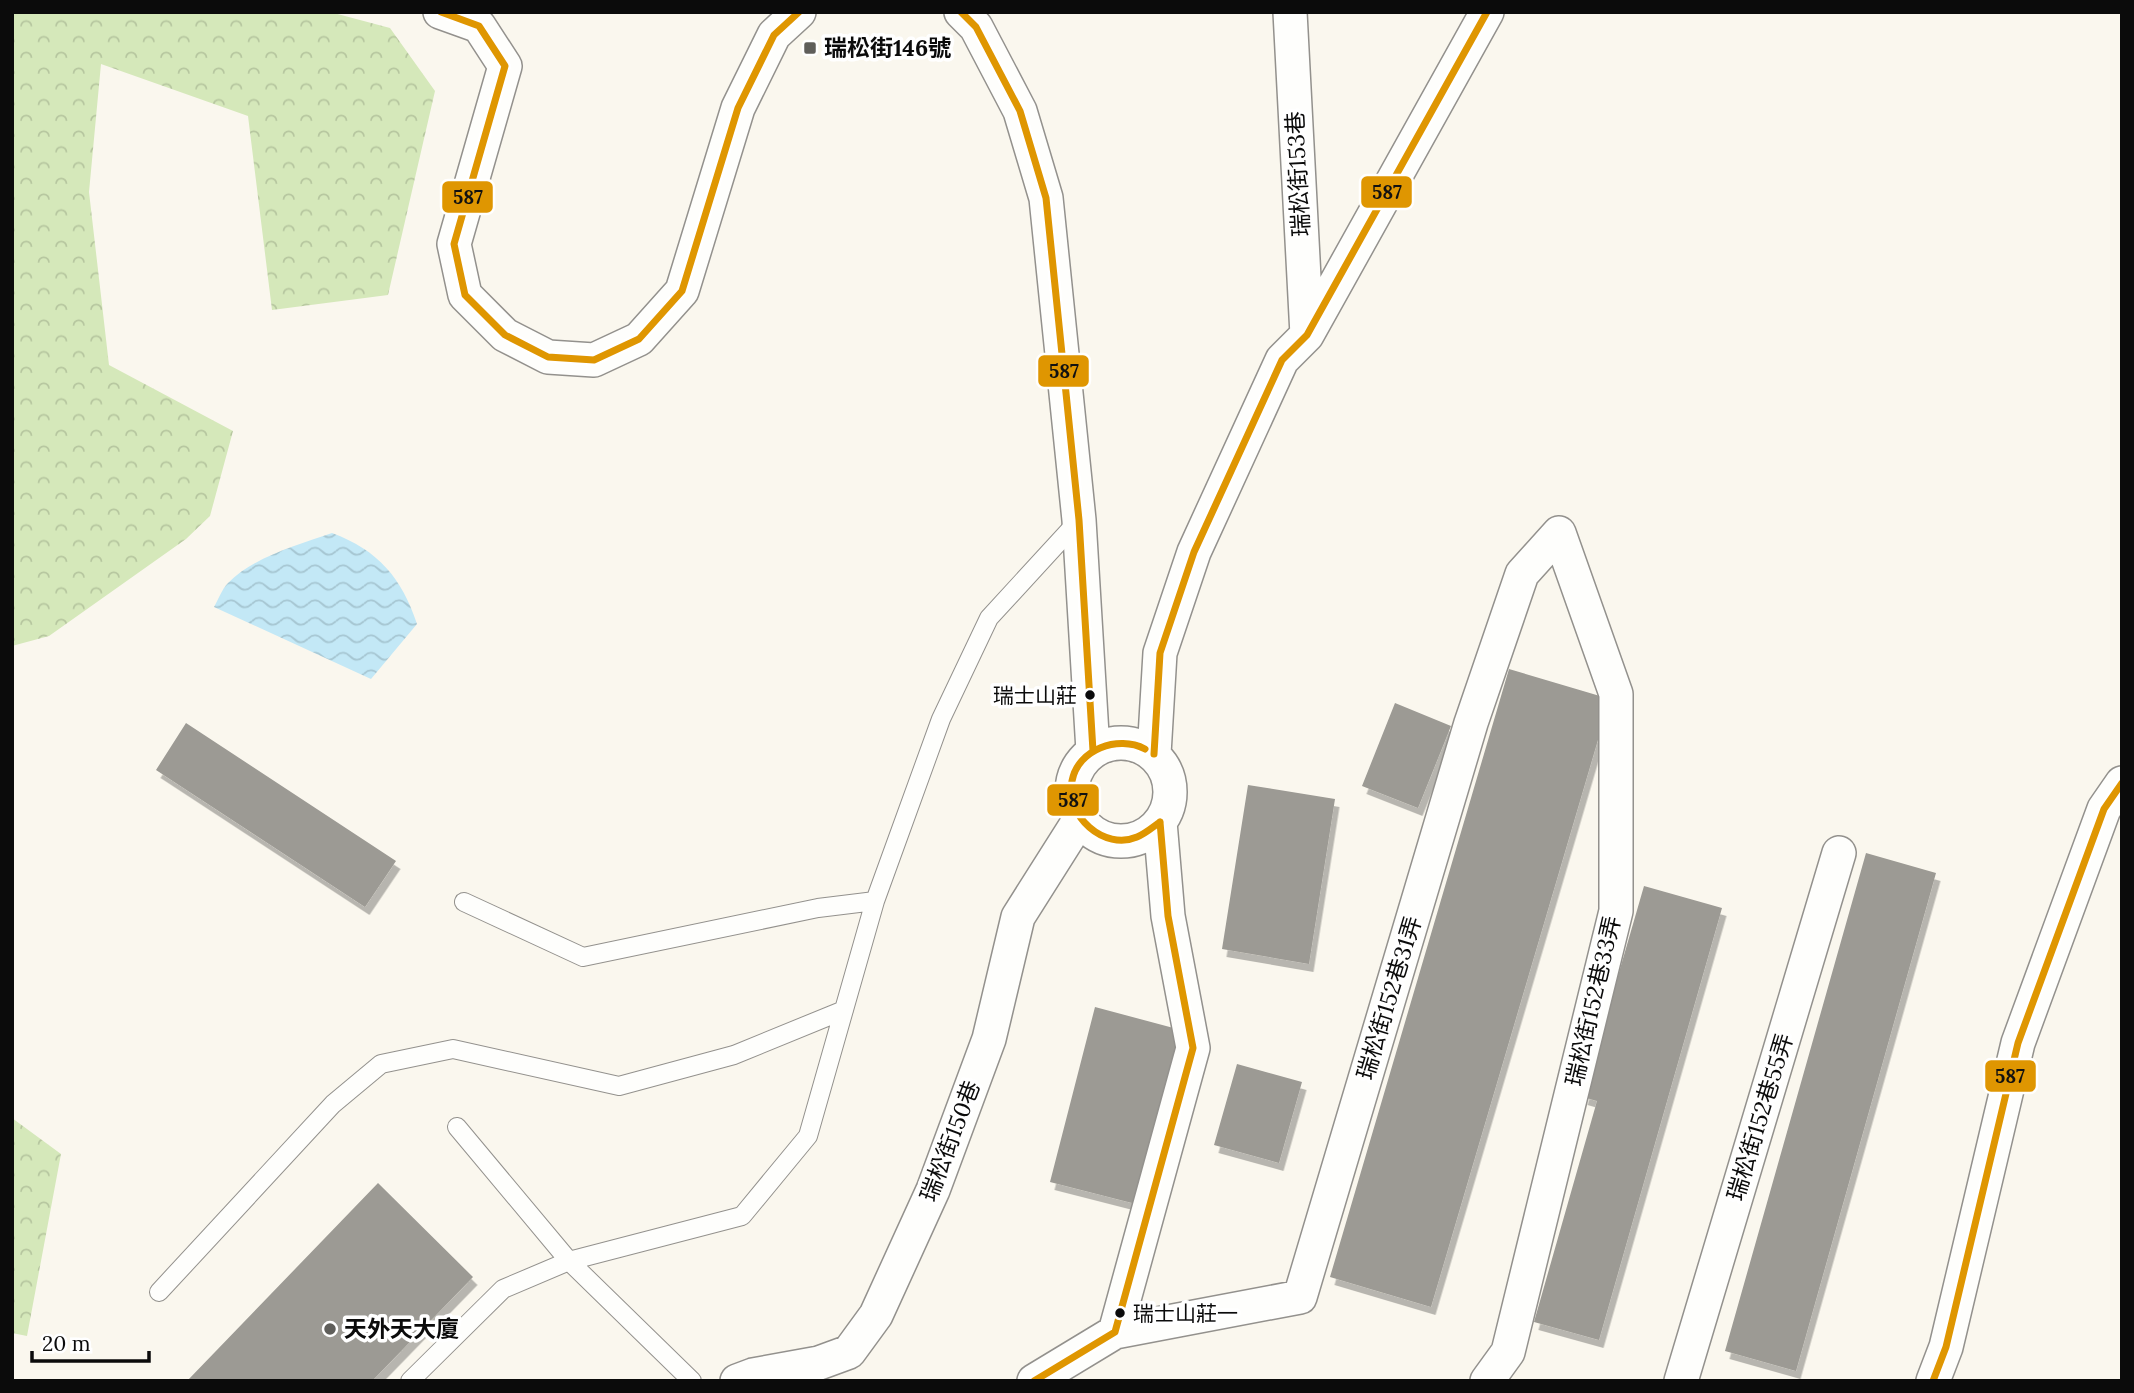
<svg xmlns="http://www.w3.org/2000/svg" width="2134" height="1393" viewBox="0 0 2134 1393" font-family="Lora,'Noto Sans TC',serif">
<defs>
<pattern id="forest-crowns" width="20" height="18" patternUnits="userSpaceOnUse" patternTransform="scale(1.75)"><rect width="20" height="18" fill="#d5e8ba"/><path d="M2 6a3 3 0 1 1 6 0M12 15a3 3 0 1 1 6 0" fill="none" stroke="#b6c69f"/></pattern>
<pattern id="water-waves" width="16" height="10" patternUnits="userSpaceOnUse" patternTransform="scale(1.75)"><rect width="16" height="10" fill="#c3e8f6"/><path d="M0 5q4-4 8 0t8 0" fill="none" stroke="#a6c6d2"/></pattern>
<filter id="shadow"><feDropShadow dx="4.5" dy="8" stdDeviation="0" flood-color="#0004"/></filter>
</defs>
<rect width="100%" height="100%" fill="#faf7ee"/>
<!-- forest -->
<path fill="url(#forest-crowns)" d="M12 12H330L390 28 435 91 388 295 272 310 248 116 101 64 89 192 109 365 233 431 210 516 186 539 49 636 12 646Z
M12 1118 61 1154 27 1336 12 1333Z"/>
<!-- water -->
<path fill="url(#water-waves)" d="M332 533C378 550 402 578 417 624L371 679 214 607C218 600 222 589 228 583 254 557 297 545 332 533Z"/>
<!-- building -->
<path fill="#9c9a94" filter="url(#shadow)" d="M1509 669 1610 699 1431 1307 1330 1277Z
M1395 703 1451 726 1418 808 1362 786Z
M186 723 396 861 365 907 156 770Z
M1248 785 1335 799 1309 964 1222 949Z
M1866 853 1936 873 1796 1371 1725 1351Z
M1644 886 1722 908 1599 1340 1534 1322 1597 1101 1583 1097Z
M1095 1007 1181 1030 1136 1204 1050 1182Z
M1237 1064 1302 1082 1279 1163 1214 1145Z
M378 1183 473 1277 372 1381H187Z"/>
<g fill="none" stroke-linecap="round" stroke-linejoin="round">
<!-- service casing -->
<g stroke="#93918d" stroke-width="20">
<path id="service" d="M464 902 583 957 818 908 875 901
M457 1127 569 1261 692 1381
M159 1292 333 1104 381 1064 453 1049 619 1086 734 1055 844 1010
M410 1381 503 1289 569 1261 742 1216 808 1136 875 901 941 719 989 618 1079 520"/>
</g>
<!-- minor casing -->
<g stroke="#93918d" stroke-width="36">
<path id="minor" d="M440 12 479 26 505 66 454 244 465 295 505 335 548 357 594 360 639 339 682 291 738 108 774 35 799 12
M961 12 976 27 1020 111 1046 198 1079 520 1093 751
M1290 12 1307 335
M1072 792a49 49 0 1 1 98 0a49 49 0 1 1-98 0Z
M1154 754 1160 653 1194 552 1282 360 1307 335 1487 12
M1115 1332 1300 1297 1471 723 1522 574 1559 533 1616 694V911L1508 1352 1487 1381
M737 1381 753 1375 819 1363 849 1352 876 1315 933 1190 989 1039 1018 917 1080 819
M1034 1381 1115 1332 1193 1048 1168 916 1160 822
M1681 1381 1839 853
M1933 1381 1946 1347 2018 1043 2104 809 2122 783"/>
</g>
<!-- service -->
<use href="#service" stroke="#fefefc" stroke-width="18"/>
<!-- minor -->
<use href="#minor" stroke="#fefefc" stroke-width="33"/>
<!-- bus-1 casing -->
<g stroke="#fff" stroke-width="12">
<path id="bus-1" d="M441 12 479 26 505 66 454 244 465 295 505 335 548 357 594 360 639 339 682 291 738 108 774 35 799 12
M961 12 976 27 1020 111 1046 198 1079 520 1093 751
M1145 749C1118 735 1078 749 1072 781 1065 816 1104 851 1137 837 1145 834 1153 827 1160 822
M1154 754 1160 653 1194 552 1282 360 1307 335 1487 12
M1034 1381 1115 1332 1193 1048 1168 916 1160 822
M1933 1381 1946 1347 2018 1043 2104 809 2122 783"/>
</g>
<!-- bus-1 -->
<use href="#bus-1" stroke="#df9601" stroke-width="7"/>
</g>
<!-- markers -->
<g fill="#5f5e5a" stroke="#fff" stroke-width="2.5">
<rect x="803" y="41" width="14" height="14" rx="3.5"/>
<circle cx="330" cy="1329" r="7"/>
</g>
<g fill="#0b0b0b" stroke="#fff" stroke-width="2.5">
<circle cx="1090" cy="695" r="6"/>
<circle cx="1120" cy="1313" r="6"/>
</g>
<g text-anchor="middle" stroke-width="7" stroke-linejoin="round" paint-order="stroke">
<!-- bus labels -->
<g font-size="21" fill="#0b0b0b" stroke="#fff" text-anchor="end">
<text x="1077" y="703">瑞士山莊</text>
<text x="1133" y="1321" text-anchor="start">瑞士山莊一</text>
</g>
<!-- poi labels -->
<g font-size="23" font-weight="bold" fill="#0b0b0b" stroke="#fff" text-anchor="start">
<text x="824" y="56">瑞松街146號</text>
<text x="344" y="1337">天外天大廈</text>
</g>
<!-- street labels -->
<g font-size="23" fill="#0b0b0b" stroke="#fff">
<text transform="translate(1298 174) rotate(-93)" y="8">瑞松街153巷</text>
<text transform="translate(1389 998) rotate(-73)" y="8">瑞松街152巷31弄</text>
<text transform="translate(1593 1001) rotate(-77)" y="8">瑞松街152巷33弄</text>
<text transform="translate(1760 1117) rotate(-73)" y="8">瑞松街152巷55弄</text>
<text transform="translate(950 1141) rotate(-69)" y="8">瑞松街150巷</text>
</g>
</g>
<g stroke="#fff" stroke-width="2.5">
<rect x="1360" y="175" width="53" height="34" rx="7" fill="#df9601"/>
<rect x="441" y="180" width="53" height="34" rx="7" fill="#df9601"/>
<rect x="1037" y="354" width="53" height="34" rx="7" fill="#df9601"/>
<rect x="1046" y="783" width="54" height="34" rx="7" fill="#df9601"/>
<rect x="1984" y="1059" width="53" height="34" rx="7" fill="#df9601"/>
</g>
<g font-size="19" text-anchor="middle" font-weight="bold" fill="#111">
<text x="1387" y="199">587</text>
<text x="468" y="204">587</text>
<text x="1064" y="378">587</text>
<text x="1073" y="807">587</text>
<text x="2010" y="1083">587</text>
</g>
<!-- border -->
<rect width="2134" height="1393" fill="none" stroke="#0b0b0b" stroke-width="28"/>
<!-- scale -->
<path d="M32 1351v10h117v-10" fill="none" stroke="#0b0b0b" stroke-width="3.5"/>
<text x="42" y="1351" font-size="21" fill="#0b0b0b" stroke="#ffffff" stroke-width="5" paint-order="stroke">20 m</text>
</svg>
